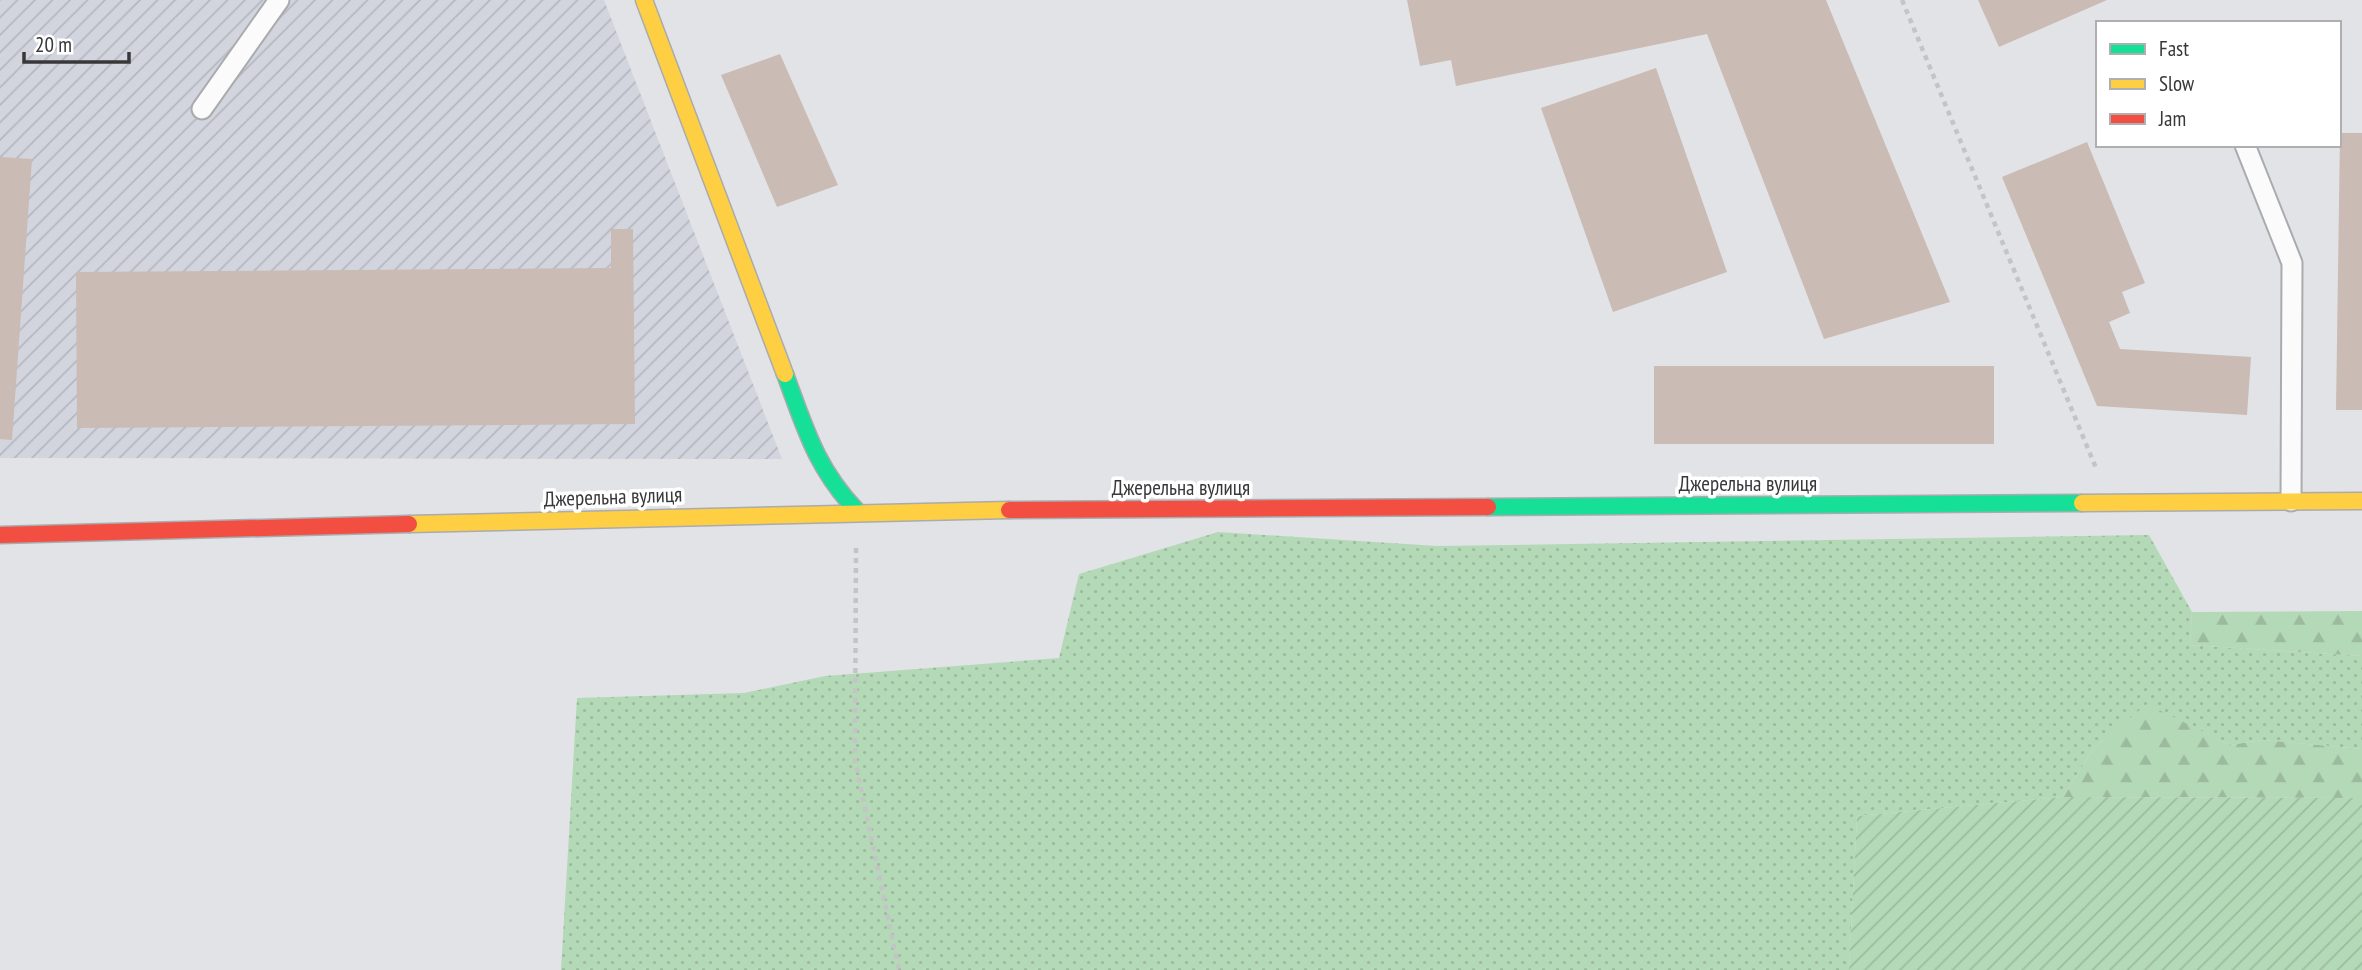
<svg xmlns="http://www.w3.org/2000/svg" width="2362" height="970" viewBox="0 0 2362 970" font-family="'PT Sans Narrow',sans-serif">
<defs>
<pattern id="industrial-furrows" width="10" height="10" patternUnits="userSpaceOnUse" patternTransform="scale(1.75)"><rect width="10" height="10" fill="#d2d5de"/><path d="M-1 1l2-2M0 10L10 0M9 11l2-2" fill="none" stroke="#b5b8bf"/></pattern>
<pattern id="grass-dots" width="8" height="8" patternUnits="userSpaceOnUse" patternTransform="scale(1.75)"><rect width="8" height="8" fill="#b4d9b7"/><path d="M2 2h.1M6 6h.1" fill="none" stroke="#9cbb9e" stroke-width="1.8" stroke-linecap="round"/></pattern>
<pattern id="forest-firs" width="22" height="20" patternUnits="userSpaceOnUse" patternTransform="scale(1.75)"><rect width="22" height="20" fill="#b4d9b7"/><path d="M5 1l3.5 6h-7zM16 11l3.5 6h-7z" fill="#9cbb9e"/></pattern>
<pattern id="garden-furrows" width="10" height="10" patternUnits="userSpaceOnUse" patternTransform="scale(1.75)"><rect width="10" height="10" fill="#b4d9b7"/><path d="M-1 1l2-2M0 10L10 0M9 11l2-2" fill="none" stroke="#9cbb9e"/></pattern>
</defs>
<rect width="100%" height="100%" fill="#e2e3e7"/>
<!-- industrial -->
<path fill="url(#industrial-furrows)" d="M0 0H604L782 459 0 458Z"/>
<!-- grass -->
<path fill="url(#grass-dots)" d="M1218 532 1437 546 2149 535 2192 612 2190 645 2362 656V749L2263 740 2230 745 2147 705 2095 747 2062 797 1857 816 1849 970H561L577 698 744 693 825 676 1059 658 1079 574Z"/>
<!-- forest -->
<path fill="url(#forest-firs)" d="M2362 611V656L2190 645 2192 612Z
M2147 704 2230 745 2263 740 2362 749V798L2062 797 2095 747Z"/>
<!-- garden -->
<path fill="url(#garden-furrows)" d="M2062 797 2362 798V970H1849L1857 816Z"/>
<!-- building -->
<path fill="#cabbb4" d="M1407 0H1826L1950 302 1824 339 1707 34 1456 86 1451 60 1420 66Z
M1978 0H2107L1999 47Z
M780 54 838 185 777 207 721 75Z
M1656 68 1727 272 1613 312 1541 108Z
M2340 133H2362V410H2336Z
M2087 142 2145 283 2122 292 2130 313 2109 322 2120 349 2251 357 2247 415 2097 406 2002 177Z
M0 157 32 159 12 440 0 439Z
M611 229H633L635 424 77 428 76 272 611 268Z
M1654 366H1994V444H1654Z"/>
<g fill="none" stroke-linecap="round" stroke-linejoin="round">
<!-- lane casing -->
<g stroke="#aaabae" stroke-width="23">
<path id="lane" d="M202 109 279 0
M2245 145 2292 263 2291 501"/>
</g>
<!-- fast casing -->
<g stroke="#aaabae" stroke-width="19">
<path id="fast" d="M785 374C805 428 816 468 857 511
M1488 507 2082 503"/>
</g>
<!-- slow casing -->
<g stroke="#aaabae" stroke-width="19">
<path id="slow" d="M644 0 785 374
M2082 503 2362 501
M409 524 1009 510"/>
</g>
<!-- jam casing -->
<g stroke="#aaabae" stroke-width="19">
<path id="jam" d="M1009 510 1488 507
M0 535 409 524"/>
</g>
<!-- path -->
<path stroke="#c4c4c6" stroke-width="4.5" stroke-dasharray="5 5" stroke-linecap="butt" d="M1902 0 2096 468
M856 548 855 760 899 970"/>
<!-- lane -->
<use href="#lane" stroke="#fbfbfb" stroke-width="19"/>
<!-- fast -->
<use href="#fast" stroke="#16e098" stroke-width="16"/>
<!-- slow -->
<use href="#slow" stroke="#ffcf43" stroke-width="16"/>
<!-- jam -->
<use href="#jam" stroke="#f24e42" stroke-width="16"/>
</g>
<g text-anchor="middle" stroke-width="7" stroke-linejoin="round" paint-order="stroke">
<!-- street labels -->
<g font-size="21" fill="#38383b" stroke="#fff">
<text x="1748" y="491">Джерельна вулиця</text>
<text x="1181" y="495">Джерельна вулиця</text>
<text transform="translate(613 497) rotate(-2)" y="7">Джерельна вулиця</text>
</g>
</g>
<!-- legend -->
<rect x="2096" y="21" width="245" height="126" fill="#ffffff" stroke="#afafb1" stroke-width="2"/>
<rect x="2110" y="44" width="35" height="10" fill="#16e098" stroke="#afafb1" stroke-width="2"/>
<text x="2159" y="56" font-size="21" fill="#38383b">Fast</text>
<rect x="2110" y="79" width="35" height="10" fill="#ffcf43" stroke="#afafb1" stroke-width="2"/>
<text x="2159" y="91" font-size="21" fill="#38383b">Slow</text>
<rect x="2110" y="114" width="35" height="10" fill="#f24e42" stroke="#afafb1" stroke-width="2"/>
<text x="2159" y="126" font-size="21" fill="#38383b">Jam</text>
<!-- scale -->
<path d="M24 52v10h105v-10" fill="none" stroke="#38383b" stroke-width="3.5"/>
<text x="35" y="52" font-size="21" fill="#38383b" stroke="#ffffff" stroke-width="5" paint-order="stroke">20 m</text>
</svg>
